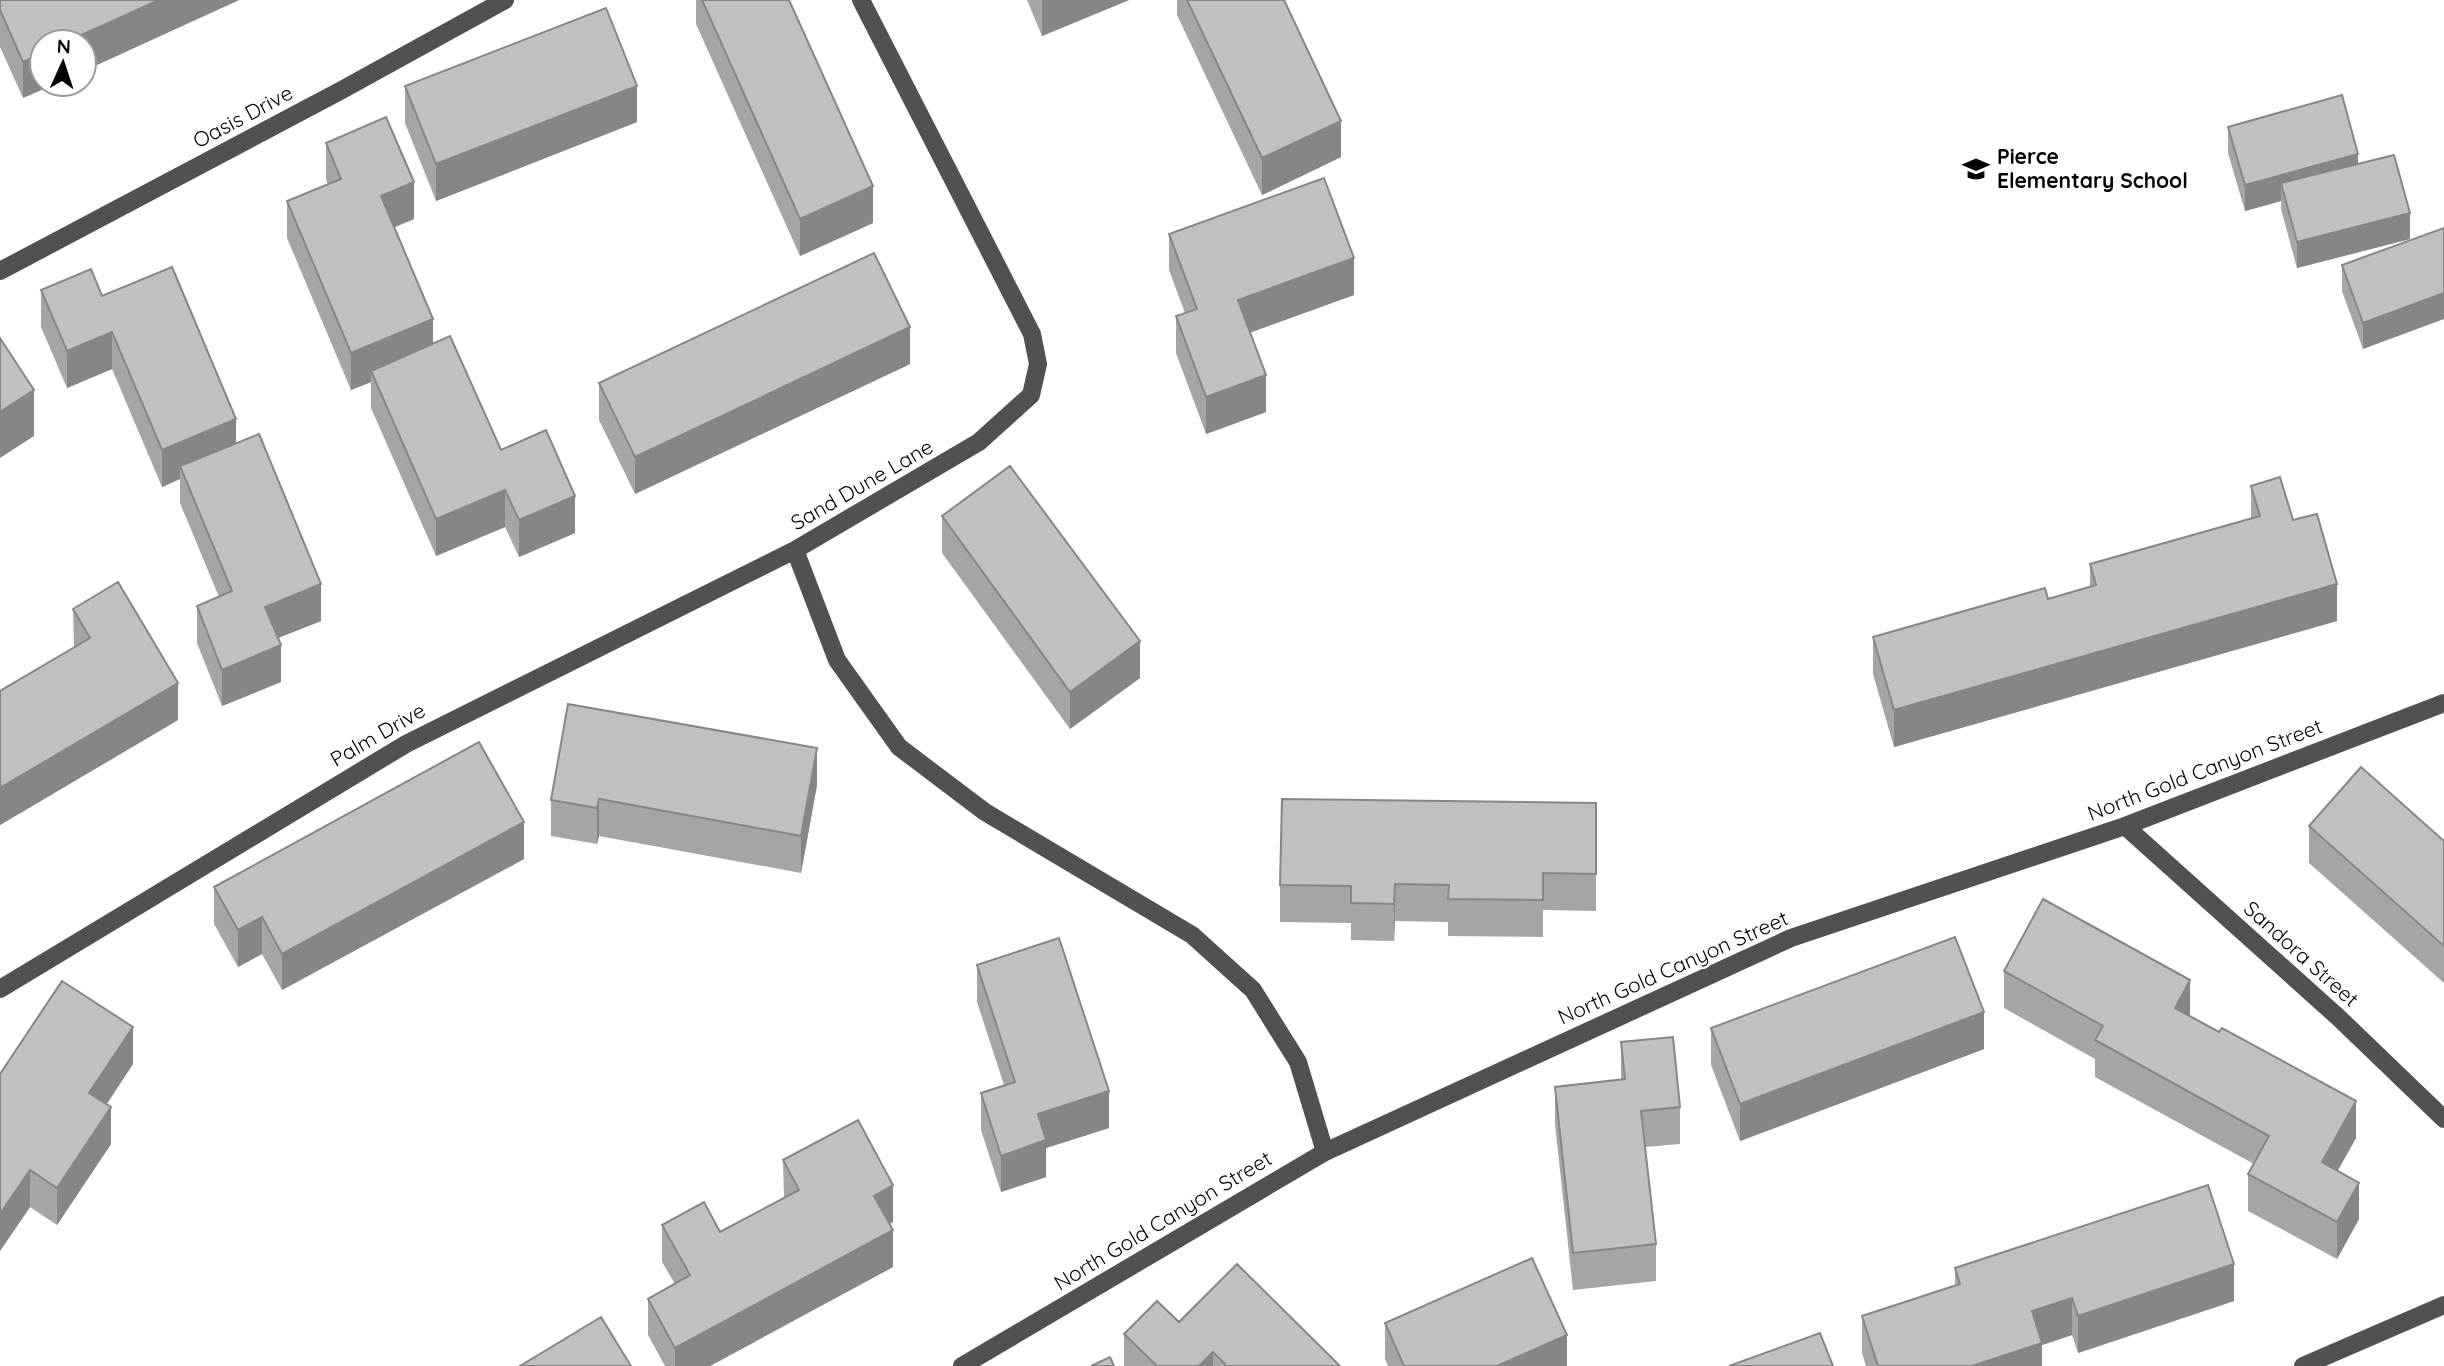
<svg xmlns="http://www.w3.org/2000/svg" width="2444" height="1366" viewBox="0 0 2444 1366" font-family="Quicksand,sans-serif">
<rect width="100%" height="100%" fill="#fff"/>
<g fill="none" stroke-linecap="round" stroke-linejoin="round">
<!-- minor -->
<path stroke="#515151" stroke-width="18" d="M0 271 340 91 505 0
M795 550 837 660 899 747 985 812 1192 935 1253 990 1298 1062 1325 1152
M2125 826 2339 1018 2444 1119
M0 989 406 744 795 550 979 442 1031 395 1038 364 1032 334 861 0
M962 1366 1325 1152 1791 938 2125 826 2444 703
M2303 1366 2444 1305"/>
</g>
<!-- wall -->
<path fill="#a5a5a5" d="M0 0H239L23 98 0 47Z
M696 0H789L873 223 800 256 696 24Z
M1027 0H1129L1042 36Z
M1177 0H1284L1341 157 1262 195 1177 15Z
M405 86 637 122 436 201 405 123Z
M2228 127 2358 164 2410 239 2297 268 2281 209V201L2245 211 2228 153Z
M326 143 414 219 394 227 433 344 501 450 575 533 519 557 505 527 436 556 371 408V382L351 390 287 238V201L328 185 326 179Z
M2444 228 2363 349 2342 291V265Z
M1169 234 1354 295 1250 332 1266 412 1206 434 1176 353V316L1185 313 1169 270Z
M41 290 102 296 236 443 321 621 278 638 281 682 222 706 197 643V606L219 597 180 503V479L162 487 112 369 67 388 41 327Z
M910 364 635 494 599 420V383Z
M2251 486 2293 520 2337 621 1894 747 1873 674V637L2048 599 2090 587V564L2251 518Z
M942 516 1140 678 1070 729 942 553Z
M73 609 178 720 0 825V691L74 647Z
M817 785 801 873 599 836 597 844 551 836V800Z
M1596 803V911L1543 910V937L1448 936V922L1395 921 1394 941 1351 940V923L1280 922V885Z
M2309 826 2444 841V983L2309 863Z
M524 859 282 990 262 954 238 967 214 924V887Z
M977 965 1109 1128 1046 1148V1177L1001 1192 981 1130V1093L1004 1085 977 1002Z
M2004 971 2190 1016 2356 1138 2337 1171 2359 1219 2337 1259 2248 1211V1174L2254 1164 2095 1077V1059L2004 1008Z
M1711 1028 1984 1049 1740 1141 1711 1065Z
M1621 1042 1680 1107V1144L1645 1147 1656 1244V1281L1573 1290 1555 1124V1087L1621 1080Z
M133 1064 107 1104 111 1144 57 1225 30 1207 0 1251V1074Z
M783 1160 893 1222 889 1224 893 1267 710 1366H665L648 1335V1299L675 1284 662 1262V1225L720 1232 784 1198Z
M1955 1268 2234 1301 2078 1353 2072 1335 2042 1345V1366H1866L1862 1353V1316L1955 1286Z
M1179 1322 1340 1366H1124V1334Z
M1385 1323 1567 1366H1388L1385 1359Z"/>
<!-- shaded-wall -->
<path fill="#868686" d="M159 0H239L84 71V42H66Z
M1042 0H1129L1042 36Z
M42 53V84H55L23 98V62Z
M637 86V122L436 201V164Z
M1341 121V157L1262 195V158Z
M2358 154V180L2281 183V201L2245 211V185Z
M414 182V219L381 233V196Z
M873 186V223L800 256V219Z
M2410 213V239L2297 268V242Z
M1354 258V295L1238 337V300Z
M2444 293V319L2363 349V323Z
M433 319V356L371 371V382L351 390V353Z
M910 327V364L635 494V457Z
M112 332V369L67 388V351Z
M1266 375V412L1206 434V397Z
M34 390V436L0 458V412Z
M236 419V456L180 466V479L162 487V450Z
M505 490V527L436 556V519Z
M575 496V533L519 557V520Z
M321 584V621L265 643V607Z
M2337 584V621L1894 747V710Z
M1140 641V678L1070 729V692Z
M281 645V682L222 706V670Z
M178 683V720L0 825V788Z
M817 748V785L801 873V836Z
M599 799V836L597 844V808Z
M524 822V859L282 990V954Z
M1395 884V921L1394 941V904Z
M262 917V954L238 967V930Z
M2190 980V1017L2175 1008Z
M1984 1012V1049L1740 1141V1104Z
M133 1027V1064L89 1130V1093Z
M1109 1091V1128L1046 1148V1177L1001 1192V1156L1038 1114Z
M2356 1101V1138L2322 1199V1162Z
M111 1107V1144L57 1225V1188Z
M30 1170V1207L0 1251V1214Z
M2359 1183V1219L2337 1259V1222Z
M893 1185V1222L874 1233V1196Z
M893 1230V1267L710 1366H675V1348Z
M2234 1264V1301L2078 1353V1316Z
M2072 1298V1335L2042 1345V1366H1972L2032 1311Z
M1567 1335V1366H1497Z
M1213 1352V1366H1199Z"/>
<!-- building -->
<path fill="#c0c0c0" stroke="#868686" stroke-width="2" d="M0 0H159L66 42H42V53L23 62 0 10Z
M702 0H789L873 186 800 219Z
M1187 0H1284L1341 121 1262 158Z
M606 8 637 86 436 164 405 86Z
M2342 95 2358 154 2245 185 2228 127Z
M386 117 414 182 381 196 433 319 351 353 287 201 341 179 326 143Z
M2394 155 2410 213 2297 242 2281 183Z
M1324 178 1354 258 1238 300 1266 375 1206 397 1176 316 1197 309 1169 234Z
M2444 228V293L2363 323 2342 265Z
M874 253 910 327 635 457 599 383Z
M172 267 236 419 162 450 112 332 67 351 41 290 91 269 102 296Z
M450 336 501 450 546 430 575 496 519 520 505 490 436 519 371 371Z
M0 338 34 390 0 412Z
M259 434 321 584 265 607 281 645 222 670 197 606 232 591 180 466Z
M1010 466 1140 641 1070 692 942 516Z
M2280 477 2293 520 2317 514 2337 584 1894 710 1873 637 2045 588 2048 599 2096 585 2090 564 2260 516 2251 486Z
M118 582 178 683 0 788V691L90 638 73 609Z
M568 704 817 748 801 836 599 799 597 808 551 800Z
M479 742 524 822 282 954 262 917 238 930 214 887Z
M2361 767 2444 841V946L2309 826Z
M1282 799 1596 803V874L1543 873V900L1448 899 1449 885 1395 884 1394 904 1351 903V886L1280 885Z
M2043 899 2190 980 2175 1008 2219 1032 2222 1028 2356 1101 2322 1162 2359 1183 2337 1222 2248 1174 2269 1136 2095 1040 2103 1026 2004 971Z
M1955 937 1984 1012 1740 1104 1711 1028Z
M1059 938 1109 1091 1038 1114 1046 1140 1001 1156 981 1093 1015 1082 977 965Z
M62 981 133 1027 89 1093 111 1107 57 1188 30 1170 0 1214V1074Z
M1673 1037 1680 1107 1641 1111 1656 1244 1573 1253 1555 1087 1625 1079 1621 1042Z
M858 1120 893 1185 874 1196 893 1230 675 1348 648 1299 690 1275 662 1225 704 1202 720 1232 799 1190 783 1160Z
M2208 1185 2234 1264 2078 1316 2072 1298 2032 1311 2042 1343 1972 1366H1878L1862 1316 1960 1284 1955 1268Z
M1532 1258 1567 1335 1497 1366H1404L1385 1323Z
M1237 1264 1340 1366H1227L1213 1352 1199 1366H1157L1124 1334 1157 1301 1179 1322Z
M601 1317 631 1366H520Z
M1820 1333 1833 1366H1729Z
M1110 1357 1114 1366H1091Z"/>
<!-- icons -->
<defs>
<g id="school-bare" transform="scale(2.1)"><path d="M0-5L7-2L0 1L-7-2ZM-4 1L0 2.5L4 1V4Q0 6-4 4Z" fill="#000" stroke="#fff" stroke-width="2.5" paint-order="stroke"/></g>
</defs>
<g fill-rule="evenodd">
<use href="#school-bare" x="1976" y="169"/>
</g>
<g text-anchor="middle" stroke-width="5" stroke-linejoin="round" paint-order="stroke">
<!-- street labels -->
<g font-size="21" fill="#000" stroke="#fff">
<text transform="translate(243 117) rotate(-28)" y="7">Oasis Drive</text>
<text transform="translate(862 485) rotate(-30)" y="7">Sand Dune Lane</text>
<text transform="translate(378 735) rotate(-30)" y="7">Palm Drive</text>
<text transform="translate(2205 770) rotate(-21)" y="7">North Gold Canyon Street</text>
<text transform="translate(2301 954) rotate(42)" y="7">Sandora Street</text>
<text transform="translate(1673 968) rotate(-24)" y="7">North Gold Canyon Street</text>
<text transform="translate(1163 1221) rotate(-31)" y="7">North Gold Canyon Street</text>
</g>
<!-- poi labels -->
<g font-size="21" font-weight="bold" fill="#000" stroke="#fff" text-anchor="start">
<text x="1997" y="164">Pierce<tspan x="1997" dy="24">Elementary School</tspan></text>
</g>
</g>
<!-- north arrow -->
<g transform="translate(63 63) rotate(3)"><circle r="33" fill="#ffffff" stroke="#999999" stroke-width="2"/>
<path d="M0-5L12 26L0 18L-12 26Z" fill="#000000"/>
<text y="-10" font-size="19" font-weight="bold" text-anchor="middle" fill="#000000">N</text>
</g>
</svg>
